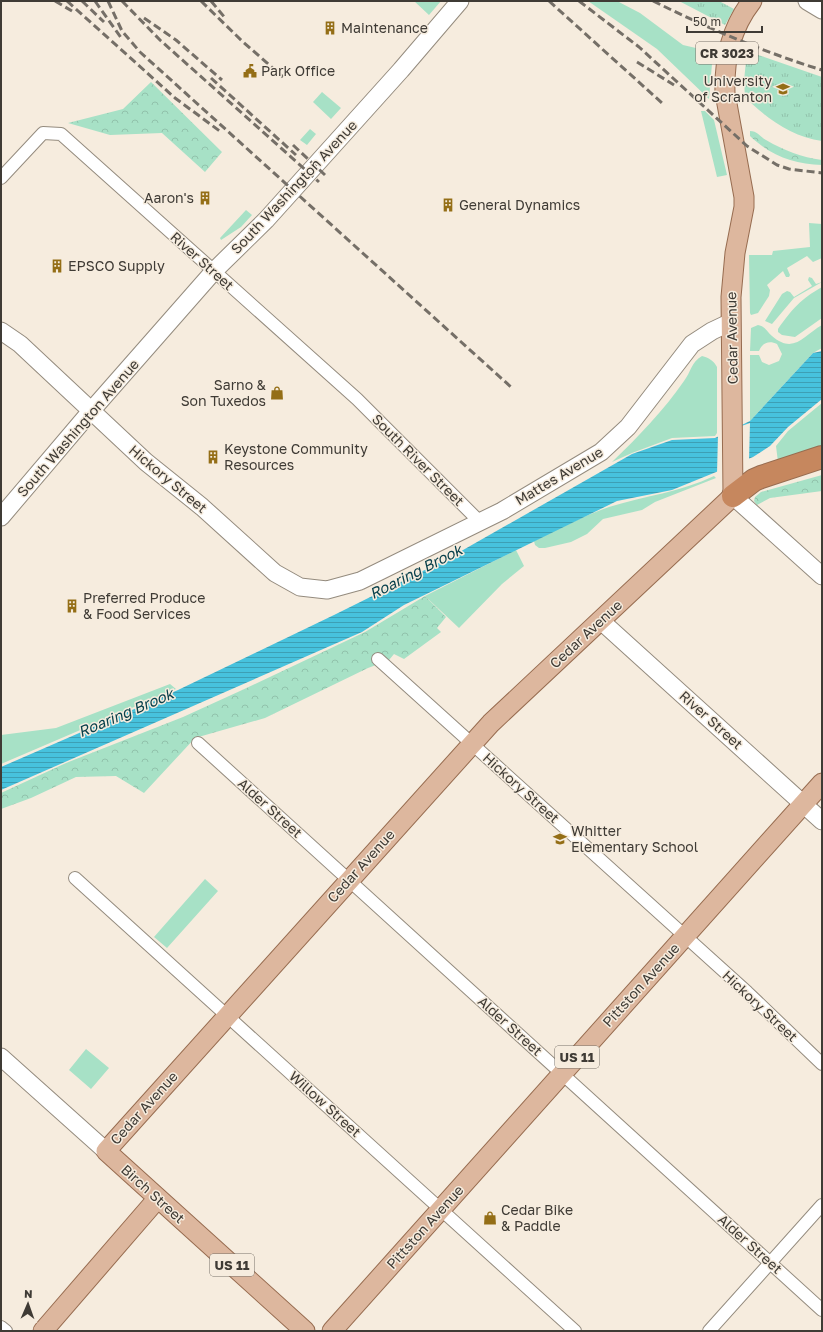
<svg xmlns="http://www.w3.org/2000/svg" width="823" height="1332" viewBox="0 0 823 1332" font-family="'Golos Text',sans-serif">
<defs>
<pattern id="forest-crowns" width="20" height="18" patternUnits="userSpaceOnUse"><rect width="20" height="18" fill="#a7e1c6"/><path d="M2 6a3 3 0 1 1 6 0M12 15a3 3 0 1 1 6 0" fill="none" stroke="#91c2ab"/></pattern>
<pattern id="park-tufts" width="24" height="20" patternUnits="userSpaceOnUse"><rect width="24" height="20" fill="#a7e1c6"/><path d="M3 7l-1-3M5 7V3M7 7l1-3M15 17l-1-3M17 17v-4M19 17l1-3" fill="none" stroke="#91c2ab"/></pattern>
<pattern id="water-rules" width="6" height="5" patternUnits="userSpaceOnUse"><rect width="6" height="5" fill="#47c2dd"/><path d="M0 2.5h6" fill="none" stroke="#3d9fb4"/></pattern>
</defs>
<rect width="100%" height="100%" fill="#f6ecde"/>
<!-- green -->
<path fill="#a7e1c6" d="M414 1H441L429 15Z
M588 1H617L640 13 683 45 713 52 709 99 657 49Z
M322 92 341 108 331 119 313 102Z
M701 111H705L714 120 727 175 717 177Z
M310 129 316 134 307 145 300 140Z
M246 210 252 215 241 227 221 240 220 238Z
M809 223 822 224V258L813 262 807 256 787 268 790 275 789 277H786L783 271 767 285 770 290 769 296 758 313 751 315 750 313 749 255H772L773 251 810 247Z
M809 277 812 278 816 284 822 282 794 298 772 324 765 321 782 294 787 291 790 292 794 297 812 286 808 280Z
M822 287V318L795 337 782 335 778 332V329C792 309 801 299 822 287Z
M758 325C765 326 767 332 772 336 794 355 804 335 822 325V348L813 353 750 421V355H759L762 362 769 365 779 361 782 354 777 344C769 340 762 343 759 351H750L751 328Z
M702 356C709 358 713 360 717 367V433L715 436 672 438 632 453 612 462C638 437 664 410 684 381 691 372 691 362 702 356Z
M822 403V446L778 462 776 446 788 431Z
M714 476 716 478 655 502 642 510 603 519 587 534 571 542 545 548H539L535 545 534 541C559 529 583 516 609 507 644 496 681 492 714 476Z
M516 550 524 566 502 584 459 628 425 596Z
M170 684 176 689 1 764V735L56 728Z
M205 879 218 891 167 948 154 937Z
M86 1049 109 1068 91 1089 69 1070Z"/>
<!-- forest -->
<path fill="url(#forest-crowns)" d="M151 82 222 152 205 172 162 133 110 135 68 123 123 109Z
M750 131C758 131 760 137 766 140 785 151 801 157 822 160V165C794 164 771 156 750 136Z
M822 475V491L770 498 757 505 754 501 755 497 761 492Z
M425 596 446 617 437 628 441 632 404 659 394 654 389 660 368 668 265 718 195 738 144 793 116 776 76 777 31 798 1 809V793L66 763 183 717 240 691 365 632Z"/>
<!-- park -->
<path fill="url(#park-tufts)" d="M679 1H719L734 9 725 25Z
M747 51 822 77V141C792 137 766 118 745 97L744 81Z"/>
<!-- water -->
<path fill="url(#water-rules)" d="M822 351V399L788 427 770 446 753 457 672 490 617 501 404 605 362 632 1 790V767L178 690 334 615 449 558 632 454 672 440 715 438 750 421 813 353Z"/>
<!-- pier -->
<path fill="#f6ecde" d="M750 423 749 461 717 474 718 434Z"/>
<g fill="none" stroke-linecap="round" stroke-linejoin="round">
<!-- street casing -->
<g stroke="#948b7e" stroke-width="14">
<path id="street" d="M1 178 43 133 61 134 357 399 480 522
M378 659 747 992 822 1064
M198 743 822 1310
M75 878 575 1331
M1 1327 6 1331
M709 1331 822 1205"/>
</g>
<!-- secondary casing -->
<g stroke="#948b7e" stroke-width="19">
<path id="secondary" d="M807 1 822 10
M1 331 20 344 146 462 202 507 275 573 300 587 327 590 360 581 502 511 601 452 628 427 692 344 712 331 731 322
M733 496 822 576
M1 517 91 411 214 271 266 220 401 70 460 1
M600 620 822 821
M1 1057 106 1151"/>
</g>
<!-- primary casing -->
<g stroke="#976c50" stroke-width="21">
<path id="primary" d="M43 1331 158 1198
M305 1331 106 1151 491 723 733 496 731 297 735 253 744 207V197L725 93C724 58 731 28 752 1
M332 1331 822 783"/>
</g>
<!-- highway casing -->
<g stroke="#976c50" stroke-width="24">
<path id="highway" d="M733 496 754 480 761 477 822 457"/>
</g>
<!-- street -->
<use href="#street" stroke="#fff" stroke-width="12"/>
<!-- secondary -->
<use href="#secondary" stroke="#fff" stroke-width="17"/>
<!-- primary -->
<use href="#primary" stroke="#ddb79e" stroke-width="19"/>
<!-- highway -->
<use href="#highway" stroke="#c6875e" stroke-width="22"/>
<!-- rail -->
<path stroke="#756f67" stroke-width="3" stroke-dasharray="8 4" stroke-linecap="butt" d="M55 1 72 11
M67 1 175 98 221 132
M82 1 104 22
M95 1 122 39
M108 1 122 31 140 52 511 387
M122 1 160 40 319 182
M201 1 242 41 283 77
M211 1 226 19
M549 1 662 103
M579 1 639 47 747 146 777 165 789 169 822 173
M653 1C708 28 763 52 822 70
M144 18 176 40 222 80
M637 62 674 85
M211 78 296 155
M293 145 325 175"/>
</g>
<!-- icons -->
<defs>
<g id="building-bare" transform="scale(1.08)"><path d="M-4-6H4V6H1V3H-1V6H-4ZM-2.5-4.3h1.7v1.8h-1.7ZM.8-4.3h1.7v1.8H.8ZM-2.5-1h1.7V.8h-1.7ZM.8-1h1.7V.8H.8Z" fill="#946e16" stroke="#f6ecde" stroke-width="2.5" paint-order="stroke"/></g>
<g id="civic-bare" transform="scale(1.08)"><path d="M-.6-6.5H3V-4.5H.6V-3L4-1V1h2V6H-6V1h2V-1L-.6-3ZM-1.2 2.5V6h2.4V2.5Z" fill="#946e16" stroke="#f6ecde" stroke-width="2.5" paint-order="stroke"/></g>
<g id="university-bare" transform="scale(1.08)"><path d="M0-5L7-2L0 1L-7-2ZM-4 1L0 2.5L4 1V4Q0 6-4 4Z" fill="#946e16" stroke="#f6ecde" stroke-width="2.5" paint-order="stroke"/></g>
<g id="shop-bare" transform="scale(1.08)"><path d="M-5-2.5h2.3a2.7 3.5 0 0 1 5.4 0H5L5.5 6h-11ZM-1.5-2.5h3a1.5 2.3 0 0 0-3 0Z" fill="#946e16" stroke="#f6ecde" stroke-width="2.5" paint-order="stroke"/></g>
<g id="school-bare" transform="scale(1.08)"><path d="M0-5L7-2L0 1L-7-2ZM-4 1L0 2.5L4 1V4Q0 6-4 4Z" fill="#946e16" stroke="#f6ecde" stroke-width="2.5" paint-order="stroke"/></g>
</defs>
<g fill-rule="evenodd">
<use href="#building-bare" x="330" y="28"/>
<use href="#civic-bare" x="250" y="71"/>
<use href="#university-bare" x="783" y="89"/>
<use href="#building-bare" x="205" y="198"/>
<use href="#building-bare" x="448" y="205"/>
<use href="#building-bare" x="57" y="266"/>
<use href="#shop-bare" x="277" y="393"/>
<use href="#building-bare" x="213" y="457"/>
<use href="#building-bare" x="72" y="606"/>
<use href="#school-bare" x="560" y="839"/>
<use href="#shop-bare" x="490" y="1218"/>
</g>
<g text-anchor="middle" stroke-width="3" stroke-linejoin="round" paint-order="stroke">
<!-- shield labels -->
<g fill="#f6ecde" stroke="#767068" stroke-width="1">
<rect x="696" y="42" width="62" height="22" rx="3"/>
<rect x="555" y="1046" width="44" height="22" rx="3"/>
<rect x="210" y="1254" width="44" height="22" rx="3"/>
</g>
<g font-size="13" font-weight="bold" fill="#3f3b35">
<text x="727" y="58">CR 3023</text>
<text x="577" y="1062">US 11</text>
<text x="232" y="1270">US 11</text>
</g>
<!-- poi labels -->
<g font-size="14" fill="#3f3b35" stroke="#f6ecde" text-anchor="start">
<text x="341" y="33">Maintenance</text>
<text x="261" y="76">Park Office</text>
<text x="772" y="86" text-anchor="end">University<tspan x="772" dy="16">of Scranton</tspan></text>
<text x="194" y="203" text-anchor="end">Aaron's</text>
<text x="459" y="210">General Dynamics</text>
<text x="68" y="271">EPSCO Supply</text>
<text x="266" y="390" text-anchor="end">Sarno &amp;<tspan x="266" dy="16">Son Tuxedos</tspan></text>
<text x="224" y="454">Keystone Community<tspan x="224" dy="16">Resources</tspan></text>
<text x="83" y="603">Preferred Produce<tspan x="83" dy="16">&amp; Food Services</tspan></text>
<text x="571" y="836">Whitter<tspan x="571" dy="16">Elementary School</tspan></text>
<text x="501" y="1215">Cedar Bike<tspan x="501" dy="16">&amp; Paddle</tspan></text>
</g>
<!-- street labels -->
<g font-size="14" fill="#3f3b35" stroke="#f6ecde">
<text transform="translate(294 187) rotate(-47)" y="5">South Washington Avenue</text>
<text transform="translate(202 261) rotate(42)" y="5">River Street</text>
<text transform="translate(732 338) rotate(-91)" y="5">Cedar Avenue</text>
<text transform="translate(78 428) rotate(-49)" y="5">South Washington Avenue</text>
<text transform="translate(418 460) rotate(45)" y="5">South River Street</text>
<text transform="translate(559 476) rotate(-31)" y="5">Mattes Avenue</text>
<text transform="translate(168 479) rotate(40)" y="5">Hickory Street</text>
<text transform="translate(586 634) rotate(-43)" y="5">Cedar Avenue</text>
<text transform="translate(711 720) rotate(42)" y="5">River Street</text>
<text transform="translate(521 788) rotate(42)" y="5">Hickory Street</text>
<text transform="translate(270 808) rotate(42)" y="5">Alder Street</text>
<text transform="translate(361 866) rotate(-48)" y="5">Cedar Avenue</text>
<text transform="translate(641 985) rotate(-48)" y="5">Pittston Avenue</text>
<text transform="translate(760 1006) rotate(43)" y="5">Hickory Street</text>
<text transform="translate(510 1026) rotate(42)" y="5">Alder Street</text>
<text transform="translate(325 1104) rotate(42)" y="5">Willow Street</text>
<text transform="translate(144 1108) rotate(-48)" y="5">Cedar Avenue</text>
<text transform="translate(153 1194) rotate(42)" y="5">Birch Street</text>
<text transform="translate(425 1227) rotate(-48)" y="5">Pittston Avenue</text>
<text transform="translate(750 1244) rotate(42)" y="5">Alder Street</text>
</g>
<!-- water labels -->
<g font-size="15" font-style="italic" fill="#09414c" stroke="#f6ecde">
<text transform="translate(416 572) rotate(-27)" y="5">Roaring Brook</text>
<text transform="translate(126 713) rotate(-23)" y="5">Roaring Brook</text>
</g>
</g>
<!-- border -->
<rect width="823" height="1332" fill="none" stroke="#3f3b35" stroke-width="4"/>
<!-- north arrow -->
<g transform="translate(28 1304) rotate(2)" stroke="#f6ecde" stroke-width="3" paint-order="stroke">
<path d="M0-3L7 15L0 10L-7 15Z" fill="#3f3b35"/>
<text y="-6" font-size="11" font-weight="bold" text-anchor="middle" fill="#3f3b35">N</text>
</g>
<!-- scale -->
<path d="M687 26v6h75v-6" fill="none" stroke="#3f3b35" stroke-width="2"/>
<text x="693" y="26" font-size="12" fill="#3f3b35" stroke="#f6ecde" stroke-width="3" paint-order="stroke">50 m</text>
</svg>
